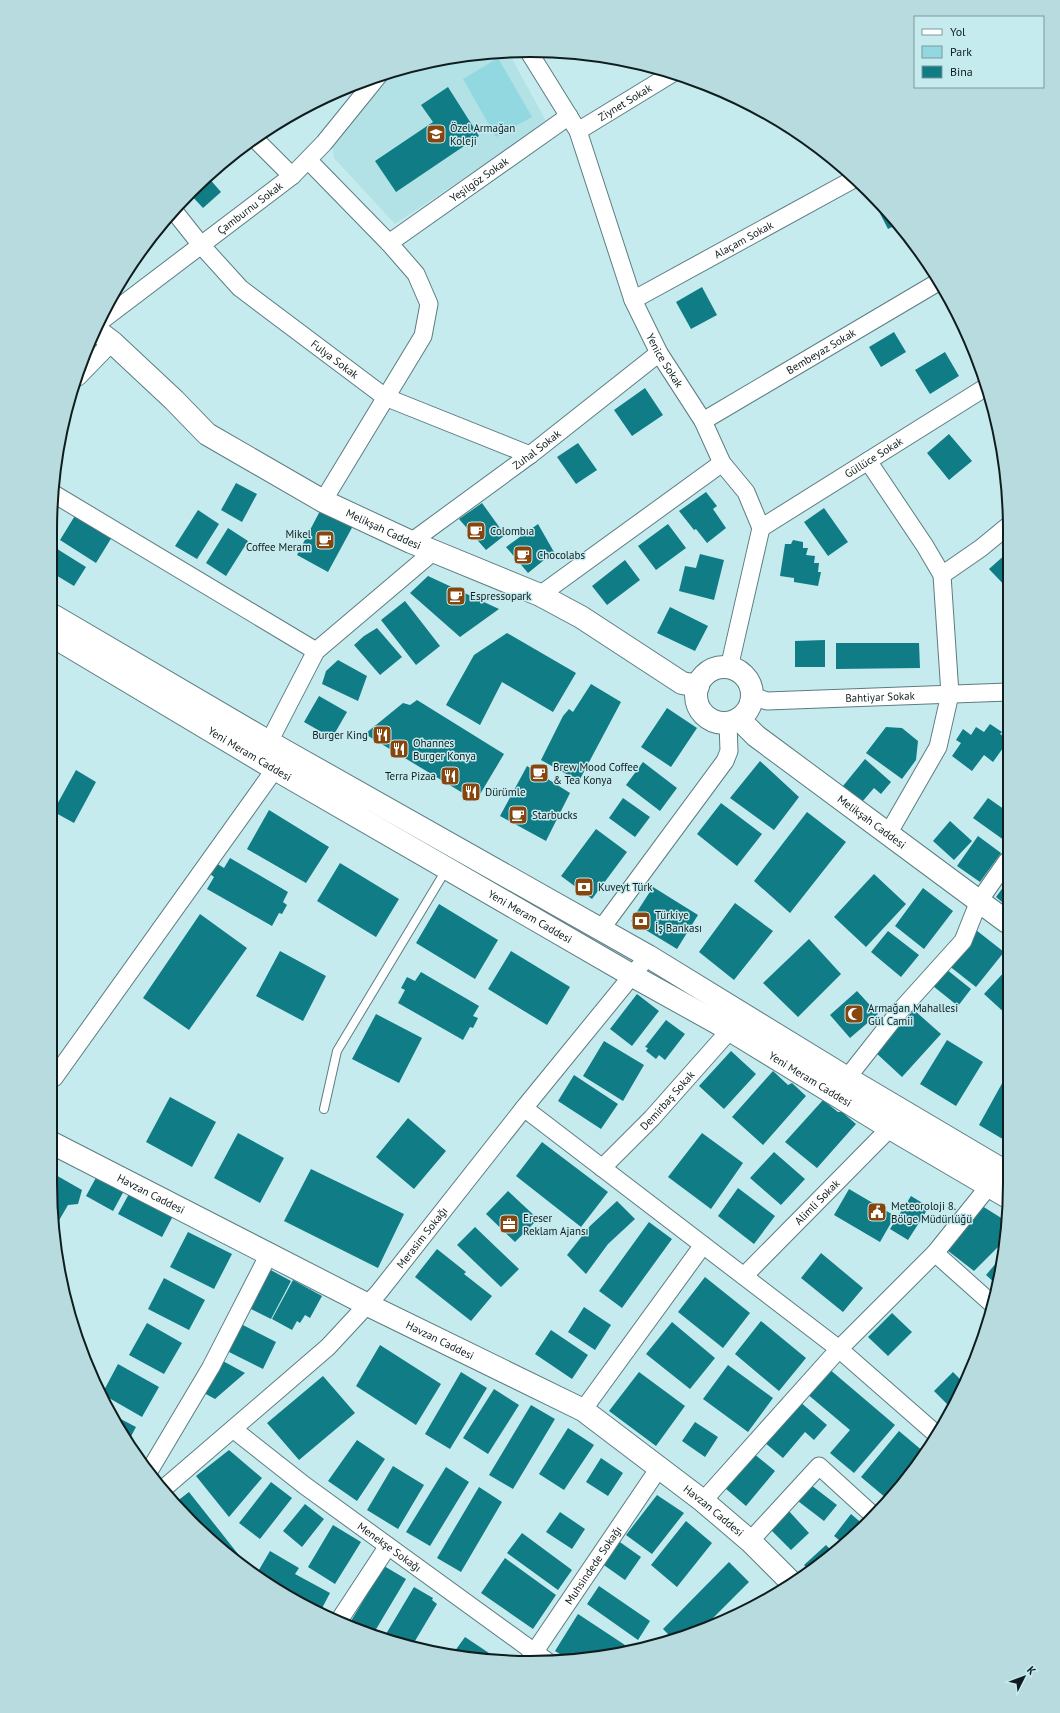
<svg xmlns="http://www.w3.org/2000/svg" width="1060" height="1713" viewBox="0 0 1060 1713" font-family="'PT Sans',sans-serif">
<rect width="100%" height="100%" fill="#c6ebef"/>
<!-- built -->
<path fill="#b2e1e6" d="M509 53 547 123 395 224 334 158 332 144 396 71 467 54Z"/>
<!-- green -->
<path fill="#91d8e0" d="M498 58 532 117 496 137 463 79Z"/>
<!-- building -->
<path fill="#107c86" d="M448 87 479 136 396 192 375 161 433 122 421 105Z
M207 176 221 192 203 208 190 194Z
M870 194 891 214 898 224 888 229Z
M702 287 717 315 691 329 676 302Z
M894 332 906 352 881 367 869 347Z
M945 352 959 376 930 394 915 370Z
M645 388 663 415 632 436 614 410Z
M949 434 972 461 949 480 927 453Z
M578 443 597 470 576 484 557 457Z
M236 483 257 494 242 522 221 510Z
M706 492 717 506 713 509 726 528 707 543 696 529 694 530 679 511Z
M482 503 505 535 486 550 459 519Z
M824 508 848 542 828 556 804 522Z
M321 509 354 524 328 572 297 555Z
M198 510 219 524 197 559 175 546Z
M76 514 112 537 96 563 60 540Z
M538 524 554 552 528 573 506 547Z
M668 524 686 548 656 570 638 546Z
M228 528 248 541 226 576 206 563Z
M793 540 803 542V548H808L806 555 815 556 814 563H819L818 572H821L818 586 794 582V578L780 576 785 544H791Z
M54 547 86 567 74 586 54 574Z
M1007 553 1009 554V590L989 569Z
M700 554 724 560 714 600 679 591 685 566 696 568Z
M625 560 640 580 607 605 592 586Z
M428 576 499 609 460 637 410 593Z
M405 601 440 646 416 665 381 620Z
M670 607 708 626 695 651 657 633Z
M377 628 402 657 380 675 354 645 364 636Z
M507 633 576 673 553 712 502 682 480 725 446 705 474 655Z
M825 640V667H795V641Z
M836 643H919L920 668 836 669Z
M338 660 367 676 358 701 322 684 326 671Z
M591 684 621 702 579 781 541 760 563 716 569 709 573 712Z
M319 696 347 712 332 738 304 722Z
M417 700 504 754 476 801 365 734 403 703 410 705Z
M667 708 697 728 671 767 641 747Z
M990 724 1002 732 1000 734 1008 739V741L993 762 984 755 972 771 952 756 961 743 956 740 963 729 971 735 976 727 984 732Z
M886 727 902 728 918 741 916 760 902 779 866 753Z
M865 759 891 782 881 794 874 788 862 802 843 786Z
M760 761 799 797 774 830 730 798Z
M643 762 677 788 660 811 626 785Z
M527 766 570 793 546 841 500 816Z
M76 770 96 782 74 823 54 812V810Z
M623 798 650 817 635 837 609 818Z
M988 798 1008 812V843L973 818Z
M721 803 762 834 737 866 697 834Z
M269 810 329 847 306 883 247 849Z
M807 812 846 842 790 913 754 881Z
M950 821 972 841 954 860 933 841Z
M596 829 627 852 592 899 561 876Z
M978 836 1001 853 980 882 957 866Z
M230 858 288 892 283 902 287 905 282 914 279 913 272 926 207 889 214 877 210 874 216 863 224 868Z
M340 863 399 899 376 937 317 901Z
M874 874 906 904 866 947 834 917Z
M1007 882V906L996 897Z
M653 887 698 915 677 949 631 921Z
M923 888 953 911 924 949 895 926Z
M735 903 773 931 734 980 699 952Z
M439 904 498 940 475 979 416 943Z
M200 914 247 948 189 1030 143 998Z
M976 930 1004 952 976 987 948 965Z
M888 931 919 955 901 977 871 952Z
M809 939 841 974 798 1017 763 983Z
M280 951 326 976 303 1021 256 996Z
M511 951 570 987 547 1025 488 989Z
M946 969 971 989 958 1006 933 986Z
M1007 969V1015L984 994Z
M421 972 479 1006 473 1016 478 1018 473 1028 470 1027 463 1040 398 1003 405 990 401 988 407 977 415 981Z
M857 991 878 1014 850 1038 830 1015Z
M637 994 659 1011 632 1046 610 1029Z
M914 1010 941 1034 902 1077 875 1052Z
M376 1014 422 1038 399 1083 352 1059Z
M666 1020 685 1034 665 1060 659 1055 656 1059 646 1051 648 1048 645 1047Z
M947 1040 983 1062 956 1106 920 1084Z
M604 1041 644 1065 623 1101 583 1076Z
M731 1051 756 1074 724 1109 699 1086Z
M773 1071 788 1085 792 1083 806 1096 763 1145 732 1117Z
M574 1075 618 1104 601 1129 558 1101Z
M1005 1078 1007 1079 1006 1141 979 1125Z
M170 1097 216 1122 192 1167 146 1142Z
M823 1100 838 1112H842L856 1124 817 1168 785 1142Z
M408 1118 446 1151 414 1189 376 1157Z
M238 1133 284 1158 260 1203 214 1178Z
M702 1133 743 1163 711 1209 668 1177Z
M542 1142 608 1192 581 1227 516 1176Z
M774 1152 805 1179 781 1205 750 1178Z
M311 1169 404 1214 378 1268 284 1221Z
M54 1174 82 1190 78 1204 68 1205 54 1229Z
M98 1174 125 1189 113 1211 86 1196Z
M738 1188 775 1216 754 1244 718 1216Z
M849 1189 895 1216 880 1242 834 1215Z
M508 1191 538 1219 515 1242 486 1214Z
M130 1192 173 1216 162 1237 118 1214Z
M911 1196 929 1207 908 1240 890 1229Z
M617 1201 635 1219 608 1244 586 1274 567 1255 590 1226Z
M979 1204 1006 1221V1239L974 1271 947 1250Z
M649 1222 672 1239 622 1308 599 1291Z
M475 1227 519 1269 501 1287 457 1245Z
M188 1232 232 1254 214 1289 170 1267Z
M437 1249 466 1272 464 1274 492 1296 471 1321 415 1277Z
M821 1253 863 1288 843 1312 801 1278Z
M1003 1255 999 1272 996 1284 986 1275Z
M267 1268 291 1281 271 1319 247 1307Z
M705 1277 750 1313 723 1348 678 1312Z
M164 1278 205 1300 189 1330 148 1309Z
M293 1280 322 1296 310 1318 305 1315 300 1323 297 1321 292 1330 272 1319Z
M584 1307 611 1325 595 1350 568 1332Z
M892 1313 912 1332 888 1356 868 1337Z
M761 1321 806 1358 779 1391 735 1354Z
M672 1322 715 1358 690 1389 646 1354Z
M147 1323 182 1343 164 1374 129 1355Z
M241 1324 276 1342 263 1369 227 1351Z
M551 1330 588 1355 572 1379 535 1354Z
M380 1345 441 1384 416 1425 356 1386Z
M221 1360 245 1373 215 1399 204 1393Z
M118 1364 159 1387 142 1417 102 1394Z
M728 1365 773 1398 748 1432 703 1399Z
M828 1368 895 1425 854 1473 830 1453 850 1430 806 1393Z
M461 1372 487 1388 450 1449 425 1434Z
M639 1372 685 1406 656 1446 609 1411Z
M953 1372 964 1383 950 1407 934 1391Z
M323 1376 355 1413 299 1460 267 1423Z
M494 1389 519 1405 488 1454 463 1438Z
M799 1401 827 1425 814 1440 805 1432 783 1458 764 1442Z
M531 1405 555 1419 513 1489 489 1475Z
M111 1414 136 1427 128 1442 123 1432Z
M695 1422 718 1437 705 1457 682 1441Z
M568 1428 594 1445 564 1490 539 1474Z
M899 1431 924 1452 886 1498 861 1477Z
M357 1440 385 1459 357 1501 328 1481Z
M229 1450 262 1478 229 1517 196 1476Z
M753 1453 775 1471 746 1506 725 1488Z
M601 1458 623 1473 608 1496 586 1482Z
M393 1466 424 1485 398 1529 367 1510Z
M446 1467 469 1482 430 1546 406 1532Z
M271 1482 292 1498 260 1539 239 1523Z
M807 1482 837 1505 824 1521 794 1498Z
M479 1487 502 1502 461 1572 437 1558Z
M189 1492 238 1554 233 1559 176 1502Z
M657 1495 684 1513 652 1554 626 1535Z
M305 1504 324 1519 302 1547 283 1531Z
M788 1510 809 1533 791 1550 769 1528Z
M560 1512 585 1529 572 1549 546 1532Z
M851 1514 865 1526 844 1544 834 1536Z
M686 1521 712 1543 677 1587 651 1565Z
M333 1525 361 1542 335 1584 308 1567Z
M522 1533 572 1570 558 1590 507 1553Z
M617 1540 641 1557 625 1580 601 1563Z
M826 1545 833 1552 810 1571 804 1565Z
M270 1551 299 1568 295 1574 330 1593 319 1614 256 1575Z
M505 1558 556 1595 533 1629 481 1593Z
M729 1562 749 1582 703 1628 684 1638 674 1640 663 1629Z
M384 1566 406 1579 372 1636 348 1626Z
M599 1586 650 1621 638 1640 587 1604Z
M414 1587 433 1598 432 1600 437 1604 412 1646 383 1639Z
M578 1614 625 1645 620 1652 593 1659 570 1660 555 1651Z
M465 1637 501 1661 467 1659 452 1655Z"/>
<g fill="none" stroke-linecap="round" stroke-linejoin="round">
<!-- lane casing -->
<g stroke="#5b7d81" stroke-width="10">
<path id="lane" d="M324 1109 337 1051 446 870"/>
</g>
<!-- street casing -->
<g stroke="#5b7d81" stroke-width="19">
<g id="street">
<path id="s1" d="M529 52 578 131 633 300 659 353 703 421 722 463 746 492 761 528 729 668"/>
<path id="s2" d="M578 131 673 73"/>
<path d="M255 139 292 176"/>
<path d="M308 160 389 243 416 274 429 304 423 336 323 501"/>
<path id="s3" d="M174 211 201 245 240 288 385 397 530 455"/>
<path id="s4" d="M389 243 569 116"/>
<path id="s5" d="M633 300 854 179"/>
<path id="s6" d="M101 321 292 176 324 143 379 75"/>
<path d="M78 377 112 342"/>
<path id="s7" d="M703 421 940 281"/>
<path d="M868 461 925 546 942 575 950 694 938 747 888 834"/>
<path d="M54 494 316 651"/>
<path id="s8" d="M761 528 986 387"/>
<path id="s9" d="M411 542 530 455 659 353"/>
<path d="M942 575 981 548 1009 525"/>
<path d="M540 595 722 463"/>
<path id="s10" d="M752 696 767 701 1008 692"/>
<path d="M269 742 316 651 434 551"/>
<path d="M601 929 725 761 729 751 728 723"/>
<path d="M54 1078 275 769"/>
<path d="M847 1078 899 1012 963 941 979 901 1007 861"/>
<path d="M524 1108 839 1349 935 1433"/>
<path id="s11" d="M602 1168 652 1118 730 1030"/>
<path d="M935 1253 991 1303"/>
<path id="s12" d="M744 1276 890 1128"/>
<path d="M583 1410 703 1245"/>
<path id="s13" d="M233 1429 304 1485 548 1662"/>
<path d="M148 1473 211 1367 269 1254"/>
<path id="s14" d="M163 1489 328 1347 379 1292 524 1108 648 956"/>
<path d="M703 1501 839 1349 935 1253 989 1186"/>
<path d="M750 1541 819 1466 875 1517"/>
<path d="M338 1622 388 1546"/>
<path id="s15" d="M527 1663 659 1468"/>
</g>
</g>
<!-- secondary casing -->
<g stroke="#5b7d81" stroke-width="24">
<g id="secondary">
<path id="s16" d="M96 330 112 342 174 400 207 434 323 501 411 542 540 595 581 617 682 683 698 686"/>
<path d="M54 616 269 742 648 956 847 1078 1006 1172"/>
<path id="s17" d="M54 637 275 769 633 976 730 1030 890 1128 1006 1196"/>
<circle cx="724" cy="695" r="28"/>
<path id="s18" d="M739 719 756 736 1007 922"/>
<path id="s19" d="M54 1144 368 1305 583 1410 703 1501 750 1541 793 1584"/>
</g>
</g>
<!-- lane -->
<use href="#lane" stroke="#fff" stroke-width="8"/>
<!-- street -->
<use href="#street" stroke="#fff" stroke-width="17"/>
<!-- secondary -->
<use href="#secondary" stroke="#fff" stroke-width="22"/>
</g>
<!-- icons -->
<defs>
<g id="school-square" transform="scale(1)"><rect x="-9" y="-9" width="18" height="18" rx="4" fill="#86460e" stroke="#c6ebef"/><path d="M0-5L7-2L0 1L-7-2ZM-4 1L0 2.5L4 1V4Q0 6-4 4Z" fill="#fff"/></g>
<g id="cafe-square" transform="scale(1)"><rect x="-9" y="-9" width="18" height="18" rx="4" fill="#86460e" stroke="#c6ebef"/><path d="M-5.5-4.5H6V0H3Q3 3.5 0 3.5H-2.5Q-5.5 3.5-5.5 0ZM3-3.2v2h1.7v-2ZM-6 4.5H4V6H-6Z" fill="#fff"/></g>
<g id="restaurant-square" transform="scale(1)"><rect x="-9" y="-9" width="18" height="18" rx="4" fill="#86460e" stroke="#c6ebef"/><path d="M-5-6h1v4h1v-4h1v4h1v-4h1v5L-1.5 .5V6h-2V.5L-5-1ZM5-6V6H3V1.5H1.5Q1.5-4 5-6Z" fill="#fff"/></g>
<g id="bank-square" transform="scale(1)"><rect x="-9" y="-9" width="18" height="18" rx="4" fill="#86460e" stroke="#c6ebef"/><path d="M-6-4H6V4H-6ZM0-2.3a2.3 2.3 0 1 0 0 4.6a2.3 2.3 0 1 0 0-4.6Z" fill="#fff"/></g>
<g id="mosque-square" transform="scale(1)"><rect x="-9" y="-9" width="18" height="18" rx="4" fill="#86460e" stroke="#c6ebef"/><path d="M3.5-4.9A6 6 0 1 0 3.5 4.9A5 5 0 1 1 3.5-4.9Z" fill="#fff"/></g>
<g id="civic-square" transform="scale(1)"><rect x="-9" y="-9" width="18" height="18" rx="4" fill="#86460e" stroke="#c6ebef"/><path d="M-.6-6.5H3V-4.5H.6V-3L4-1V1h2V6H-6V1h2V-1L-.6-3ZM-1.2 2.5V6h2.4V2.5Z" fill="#fff"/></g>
<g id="office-square" transform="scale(1)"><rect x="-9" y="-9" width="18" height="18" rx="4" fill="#86460e" stroke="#c6ebef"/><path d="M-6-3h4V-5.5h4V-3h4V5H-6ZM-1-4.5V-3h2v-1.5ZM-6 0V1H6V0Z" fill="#fff"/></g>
</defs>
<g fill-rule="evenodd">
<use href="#school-square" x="436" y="134"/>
<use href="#cafe-square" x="476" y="531"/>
<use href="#cafe-square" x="325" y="540"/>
<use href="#cafe-square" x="523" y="555"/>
<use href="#cafe-square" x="456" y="596"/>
<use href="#restaurant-square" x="382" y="735"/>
<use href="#restaurant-square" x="399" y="749"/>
<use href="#cafe-square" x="539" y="773"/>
<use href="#restaurant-square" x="450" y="776"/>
<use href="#restaurant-square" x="471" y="792"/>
<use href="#cafe-square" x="518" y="815"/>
<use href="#bank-square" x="584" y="887"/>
<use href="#bank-square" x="641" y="921"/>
<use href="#mosque-square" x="854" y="1014"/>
<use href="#civic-square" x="877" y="1212"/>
<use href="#office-square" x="509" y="1224"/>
</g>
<g text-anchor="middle" stroke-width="3" stroke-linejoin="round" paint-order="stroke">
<!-- street labels -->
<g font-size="11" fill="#0f1d1e" stroke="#c6ebef">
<text dy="4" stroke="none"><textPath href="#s2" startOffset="55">Ziynet Sokak</textPath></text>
<text dy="4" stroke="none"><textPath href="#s4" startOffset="110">Yeşilgöz Sokak</textPath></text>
<text dy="4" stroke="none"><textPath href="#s6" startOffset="187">Çamburnu Sokak</textPath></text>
<text dy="4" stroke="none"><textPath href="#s5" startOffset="126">Alaçam Sokak</textPath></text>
<text dy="4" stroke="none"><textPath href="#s7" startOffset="137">Bembeyaz Sokak</textPath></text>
<text dy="4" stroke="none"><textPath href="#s3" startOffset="220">Fulya Sokak</textPath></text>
<text dy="4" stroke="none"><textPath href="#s1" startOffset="339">Yenice Sokak</textPath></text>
<text dy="4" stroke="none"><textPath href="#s9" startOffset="156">Zuhal Sokak</textPath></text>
<text dy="4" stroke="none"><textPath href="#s8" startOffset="133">Güllüce Sokak</textPath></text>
<text dy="4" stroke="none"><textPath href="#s16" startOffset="353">Melikşah Caddesi</textPath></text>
<text dy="4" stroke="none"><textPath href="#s10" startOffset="129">Bahtiyar Sokak</textPath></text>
<text dy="4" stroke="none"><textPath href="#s17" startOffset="228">Yeni Meram Caddesi</textPath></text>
<text dy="4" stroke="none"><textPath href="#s18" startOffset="168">Melikşah Caddesi</textPath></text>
<text dy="4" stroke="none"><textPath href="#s17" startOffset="552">Yeni Meram Caddesi</textPath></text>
<text dy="4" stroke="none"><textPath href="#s17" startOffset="876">Yeni Meram Caddesi</textPath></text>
<text dy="4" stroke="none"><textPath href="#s11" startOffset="94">Demirbaş Sokak</textPath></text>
<text dy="4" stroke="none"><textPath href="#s19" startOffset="109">Havzan Caddesi</textPath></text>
<text dy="4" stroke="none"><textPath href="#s12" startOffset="104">Alimli Sokak</textPath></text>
<text dy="4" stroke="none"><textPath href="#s14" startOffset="362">Merasim Sokağı</textPath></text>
<text dy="4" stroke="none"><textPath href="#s19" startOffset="433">Havzan Caddesi</textPath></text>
<text dy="4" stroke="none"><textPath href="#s19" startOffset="757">Havzan Caddesi</textPath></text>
<text dy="4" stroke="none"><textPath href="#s13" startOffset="196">Menekşe Sokağı</textPath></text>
<text dy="4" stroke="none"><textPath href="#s15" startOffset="118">Muhsindede Sokağı</textPath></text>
</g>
<!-- poi labels -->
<g font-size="11" fill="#0f1d1e" stroke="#c6ebef" text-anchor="start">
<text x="450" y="132">Özel Armağan<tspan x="450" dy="13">Koleji</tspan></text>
<text x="490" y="535">Colombıa</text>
<text x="311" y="538" text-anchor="end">Mikel<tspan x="311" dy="13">Coffee Meram</tspan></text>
<text x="537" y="559">Chocolabs</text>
<text x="470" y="600">Espressopark</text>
<text x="368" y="739" text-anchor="end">Burger King</text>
<text x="413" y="747">Ohannes<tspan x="413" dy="13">Burger Konya</tspan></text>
<text x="553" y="771">Brew Mood Coffee<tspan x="553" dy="13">&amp; Tea Konya</tspan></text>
<text x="436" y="780" text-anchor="end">Terra Pizaa</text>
<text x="485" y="796">Dürümle</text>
<text x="532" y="819">Starbucks</text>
<text x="598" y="891">Kuveyt Türk</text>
<text x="655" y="919">Türkiye<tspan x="655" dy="13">İş Bankası</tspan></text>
<text x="868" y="1012">Armağan Mahallesi<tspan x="868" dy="13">Gül Camii</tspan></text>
<text x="891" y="1210">Meteoroloji 8.<tspan x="891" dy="13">Bölge Müdürlüğü</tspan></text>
<text x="523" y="1222">Ereser<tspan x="523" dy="13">Reklam Ajansı</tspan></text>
</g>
</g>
<!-- crop -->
<path d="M0 0H1060V1713H0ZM530 57H530A473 473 0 0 1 1003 530V1183A473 473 0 0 1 530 1656H530A473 473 0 0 1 57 1183V530A473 473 0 0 1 530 57Z" fill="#b7dbde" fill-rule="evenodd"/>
<path fill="none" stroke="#0f1d1e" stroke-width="2" d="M530 57H530A473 473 0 0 1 1003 530V1183A473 473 0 0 1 530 1656H530A473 473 0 0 1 57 1183V530A473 473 0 0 1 530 57Z"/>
<!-- legend -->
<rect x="914" y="16" width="130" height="72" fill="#c6ebef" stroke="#7d999b"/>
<rect x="922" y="29" width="20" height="6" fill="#ffffff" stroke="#7d999b"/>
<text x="950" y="36" font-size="12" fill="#0f1d1e">Yol</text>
<rect x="922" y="46" width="20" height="12" fill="#91d8e0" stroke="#7d999b"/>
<text x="950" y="56" font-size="12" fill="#0f1d1e">Park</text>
<rect x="922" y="66" width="20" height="12" fill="#107c86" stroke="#7d999b"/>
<text x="950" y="76" font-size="12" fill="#0f1d1e">Bina</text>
<!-- north arrow -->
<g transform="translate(1024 1677) rotate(48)" stroke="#c6ebef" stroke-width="3" paint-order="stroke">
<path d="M0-3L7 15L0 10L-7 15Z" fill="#0f1d1e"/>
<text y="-6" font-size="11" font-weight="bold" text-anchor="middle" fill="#0f1d1e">K</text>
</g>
</svg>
